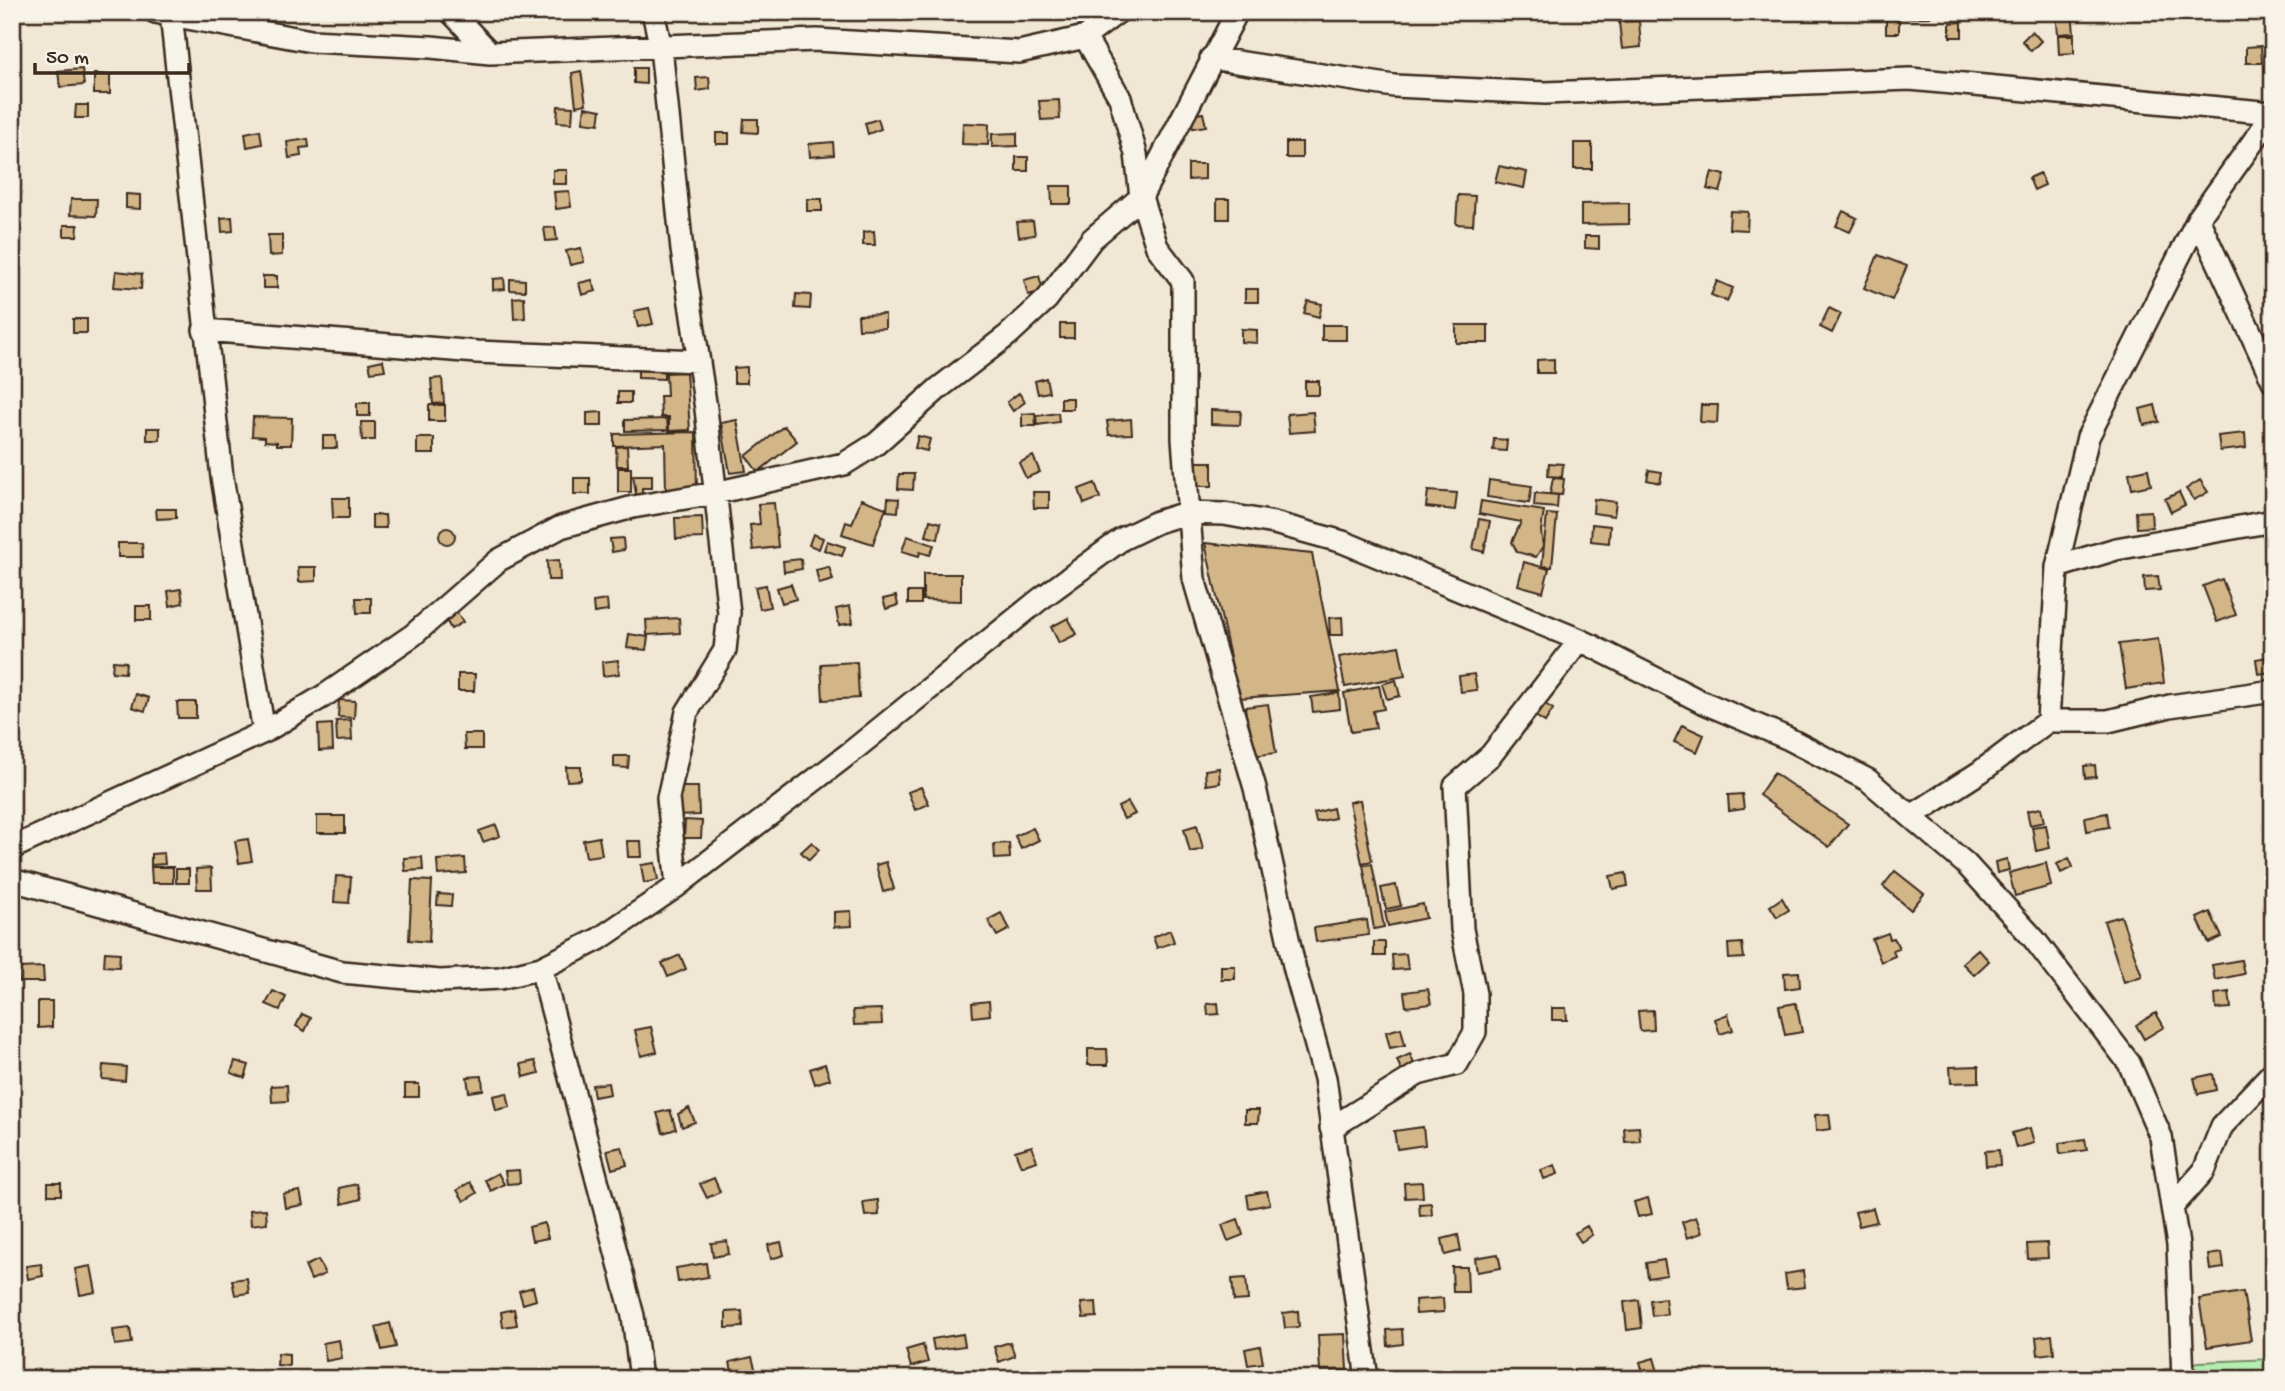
<svg xmlns="http://www.w3.org/2000/svg" width="2285" height="1391" viewBox="0 0 2285 1391" font-family="'Gochi Hand',sans-serif">
<rect width="100%" height="100%" fill="#f0e7d5"/>
<filter id="ink" filterUnits="userSpaceOnUse"><feTurbulence type="fractalNoise" baseFrequency=".0143" numOctaves="2"/><feDisplacementMap in="SourceGraphic" scale="14" xChannelSelector="R" yChannelSelector="G"/><feConvolveMatrix kernelMatrix="1 2 1 2 8 2 1 2 1" color-interpolation-filters="sRGB"/></filter>
<g filter="url(#ink)">
<!-- green -->
<path fill="#b5edb1" stroke="#788c68" stroke-width="2" d="M2273 1359V1379H2157L2162 1370 2199 1362Z
M1874 1370 1957 1377V1379H1818Z"/>
<!-- building -->
<path fill="#d3b688" stroke="#3b2a1e" stroke-width="2" d="M1896 12H1930V17L1896 18Z
M2056 12H2072L2074 33 2058 34Z
M1886 19H1899V33H1886Z
M1639 21 1641 47 1622 49 1619 22Z
M1962 22V37H1950V23Z
M2032 31 2041 41 2031 51 2022 41Z
M2058 35H2074V53L2059 54Z
M2261 46 2262 63H2246V47Z
M634 68H646V84L634 83Z
M82 69 84 85 60 87 58 71Z
M581 71 586 104 576 106 572 73Z
M94 74 110 75V94H94Z
M709 77 710 89 697 91 696 78Z
M1059 100 1060 119 1041 120 1039 101Z
M76 105H88V118H75Z
M558 106 573 107 572 123 557 122Z
M585 107 601 110 599 124 583 122Z
M1203 113 1206 126 1193 128 1190 115Z
M744 119H758V133L743 132Z
M878 119 881 129 868 134 865 123Z
M963 123 989 124 988 145 962 144Z
M260 130 262 144 247 147 245 133Z
M716 133H729V144H716Z
M1017 133V146L992 147V134Z
M308 139 309 147 300 148 301 156 289 158 287 142Z
M833 142 834 155 810 157 809 144Z
M1286 142H1302V158H1286Z
M1574 143H1592V169H1574Z
M1016 157H1028V171H1016Z
M1188 164H1205V179L1188 180Z
M1499 166 1527 172 1524 188 1495 182Z
M553 170H567V184H553Z
M1712 172 1725 175 1720 192 1707 189Z
M2040 173 2045 185 2034 190 2029 178Z
M1051 186H1071V204H1052Z
M569 191 571 207 556 209 554 192Z
M126 194 140 195V209L126 208Z
M1458 195 1475 196 1473 225 1456 224Z
M71 199H97L96 216 70 215Z
M807 199H822V211H807Z
M1217 199H1229V219H1217Z
M1629 203V224L1581 225V204Z
M1730 211 1748 212 1747 230 1729 229Z
M1843 211 1857 218 1850 232 1836 226Z
M232 217 233 231 222 232 221 218Z
M1033 221 1035 235 1019 237 1017 222Z
M64 225H78L77 236H64Z
M555 227 557 240 546 241 544 228Z
M874 231 875 245H863V232Z
M268 235H282V255L269 256Z
M1585 236H1599V249L1585 248Z
M581 248 584 262 570 265 566 251Z
M1878 255 1907 266 1892 300 1864 288Z
M116 271 142 274 141 289 114 287Z
M263 276H277V288H263Z
M1039 276 1043 291 1028 295 1024 280Z
M504 278 505 289 493 290V279Z
M510 279 525 280V291L510 290Z
M592 280 596 291 582 295 579 283Z
M1717 281 1733 288 1727 301 1711 295Z
M1245 289H1258V302H1245Z
M796 294 811 295 810 309 795 308Z
M524 297 525 318 514 319 513 298Z
M1308 301 1322 304 1319 317 1304 313Z
M649 308 653 324 638 327 634 311Z
M1829 308 1841 314 1832 333 1820 327Z
M885 314V328L859 329 858 315Z
M73 319H87V333H73Z
M1060 324H1074V338H1060Z
M1322 325H1346V340H1322Z
M1456 325H1488V343H1456Z
M1241 329 1257 330V343L1241 342Z
M1554 359V373H1537V360Z
M383 360 385 370 371 372 369 363Z
M747 367V383H734V368Z
M638 370 664 371V379L638 378Z
M686 372 690 430 669 431V417H661L660 396H667L666 373Z
M442 378 444 403 433 404 431 379Z
M1046 378 1049 392 1038 394 1035 381Z
M1305 381H1319V395H1305Z
M618 392H631V403H618Z
M1019 393 1025 402 1013 411 1007 402Z
M1061 398H1073V409H1061Z
M357 403H370V416H357Z
M429 405H445V421H429Z
M1701 405H1718L1717 423 1700 422Z
M2155 405 2159 422 2144 425 2140 409Z
M1211 410 1241 411 1240 425 1211 424Z
M602 412V426H587V413Z
M1313 412 1315 431 1289 433 1287 414Z
M1035 413 1036 426H1022V414Z
M1058 413 1059 422 1037 425 1036 416Z
M253 417 292 418 291 445H277V442L265 441V437L252 436Z
M667 419 668 430 625 431V420Z
M1131 419 1132 434 1109 435 1107 421Z
M737 420 746 471 730 473 721 423Z
M361 422H375V440H362Z
M784 426 797 441 758 472 746 456Z
M147 428H160V440H147Z
M696 432 697 492H666L665 444 614 446V434Z
M2245 433 2246 448 2220 451 2218 436Z
M323 436H336L337 448H323Z
M918 436 930 439 927 451 915 448Z
M417 438H434V454H417Z
M1494 439 1507 440 1506 451 1493 450Z
M627 446 628 466H617L616 447Z
M1033 456 1040 472 1026 478 1019 463Z
M1187 462H1212V486H1187Z
M1549 463 1563 464 1562 477 1548 476Z
M618 468H631V492H618Z
M2148 469 2151 485 2132 489 2129 473Z
M1649 470 1662 472 1660 483 1647 480Z
M899 474H914L913 490 898 489Z
M633 475H652V488H642V494H636Z
M574 478H590V494H574Z
M1553 478 1564 479 1562 495 1550 494Z
M1489 480 1532 486 1529 503 1487 497Z
M2200 480 2208 492 2194 500 2186 489Z
M1095 483 1100 498 1084 504 1079 489Z
M1428 491 1457 493 1455 510 1426 507Z
M1033 492H1049V508H1034Z
M2179 492 2185 505 2171 512 2165 499Z
M1535 493 1558 495 1557 508 1534 506Z
M332 498H349V518H333Z
M888 498 899 499 898 512 887 511Z
M861 499 886 508 873 544 842 534 846 522 852 524Z
M1594 499 1616 502 1614 516 1593 513Z
M1481 501 1544 511 1541 531 1543 546 1536 557 1517 552 1512 542 1521 522 1479 514Z
M774 503 778 547 753 550 750 525 760 524 758 504Z
M156 509H176V518L157 519Z
M2151 511 2152 527 2137 528 2136 512Z
M1547 514 1557 515 1552 567 1542 566Z
M372 515H385L386 528H372Z
M702 517 703 538 676 539 675 518Z
M1479 519 1490 521 1484 552 1473 549Z
M930 520 941 523 938 539 926 536Z
M1592 524 1610 526 1609 543 1591 541Z
M439 536a8 8 0 1 1 16 0a8 8 0 1 1-16 0Z
M813 534 823 538 819 549 809 545Z
M907 536 934 545 930 555 920 552 919 556 902 551Z
M623 538 624 550 612 552 610 539Z
M827 541 845 547 842 556 824 550Z
M118 543H142L143 557H118Z
M1205 543 1312 554 1340 691 1239 698Z
M801 559 802 569 784 572 783 561Z
M559 560 560 580H548L547 561Z
M1524 562 1549 569 1543 592 1518 585Z
M298 567H316V581L299 582Z
M829 567 833 580 819 584 816 570Z
M923 574H961V601L923 600Z
M2158 576 2160 590 2145 591 2144 577Z
M2222 579 2236 615 2217 622 2203 586Z
M791 584 796 599 782 603 777 588Z
M766 585 770 607 760 609 755 587Z
M181 589 183 603 170 606 168 591Z
M908 592H921V604H908Z
M896 596 898 605 886 609 883 599Z
M356 598H371V613H357Z
M607 600 608 611 594 613 593 602Z
M136 606H151V620H136Z
M850 606 853 623 839 625 836 609Z
M456 611 463 622 451 629 445 618Z
M1342 617 1343 635H1330L1329 618Z
M679 618 680 633 647 635 646 620Z
M1068 618 1077 634 1059 643 1051 627Z
M629 634 648 637 646 650 627 648Z
M2158 639 2164 683 2126 689 2119 644Z
M1399 646 1405 676 1345 687 1339 657Z
M2273 656V672L2258 674 2256 659Z
M618 660 619 674 603 676 602 662Z
M113 661 126 662 125 673 112 672Z
M857 662 859 698 823 700 821 664Z
M458 674H475L474 691H458Z
M1474 674 1477 690 1461 692 1459 676Z
M1396 680 1400 696 1387 699 1382 684Z
M1379 686 1384 709 1373 711 1376 728 1351 732 1344 693Z
M1339 693 1340 709 1313 712 1311 697Z
M136 694 149 698 145 711 132 707Z
M339 700 355 701 354 718 338 717Z
M1540 701 1553 709 1545 722 1532 714Z
M177 702H196V718H178Z
M1268 704 1276 753 1252 756 1245 707Z
M351 720 352 740 337 741 336 721Z
M332 724 333 750 319 751 318 725Z
M1682 725 1704 735 1697 752 1674 742Z
M464 734H482V749H465Z
M614 756H629L628 768 614 767Z
M2095 765 2096 777 2085 778 2084 766Z
M566 767H581V780L567 781Z
M1219 768 1220 783 1206 785 1205 770Z
M1774 773 1848 824 1829 847 1759 795Z
M677 787H698L699 815 678 816Z
M921 787 929 804 915 810 908 792Z
M1742 794 1744 809 1729 811 1728 795Z
M1360 800 1372 861 1362 863 1349 802Z
M1128 802 1135 814 1124 819 1118 807Z
M1333 808 1335 818 1316 822 1314 813Z
M2041 808 2044 822 2030 825 2027 811Z
M2107 813 2109 827 2087 831 2085 817Z
M317 816H345V833H317Z
M685 820 702 821 701 838H684Z
M496 825 500 836 483 842 479 831Z
M1197 825 1203 849 1190 852 1184 829Z
M2046 825 2050 848 2036 851 2032 827Z
M1033 828 1039 840 1021 849 1015 836Z
M599 837 602 855 586 857 583 840Z
M248 839 252 861 239 863 235 841Z
M627 841H641L642 857H628Z
M812 842 819 850 809 860 801 852Z
M1009 843 1010 858 995 859 994 844Z
M164 853 165 864 151 865V854Z
M422 857 423 870 405 871 404 858Z
M465 858 466 873 438 875 437 860Z
M2069 858 2073 867 2061 873 2057 864Z
M2007 859 2009 870 1997 873 1995 862Z
M886 862 894 889 883 892 876 865Z
M655 863 658 880 644 883 641 865Z
M2046 863 2051 886 2015 896 2009 873Z
M1372 864 1384 927 1374 929 1363 865Z
M151 867H173V883H152Z
M211 868 212 889H197L196 869Z
M176 869H189V883H176Z
M1895 871 1924 894 1911 910 1883 886Z
M1626 873 1628 886 1613 889 1610 876Z
M336 876 351 877 349 903 334 902Z
M412 880 432 881 429 942 409 940Z
M1396 885 1401 906 1386 909 1381 888Z
M438 894 452 895 451 906 437 905Z
M1782 898 1789 910 1777 917 1770 906Z
M1423 904 1426 918 1388 926 1385 912Z
M851 911 852 926 834 927V912Z
M2210 912 2222 937 2209 943 2197 918Z
M1001 913 1010 929 997 936 988 920Z
M2121 916 2142 976 2124 982 2104 921Z
M1367 920 1369 935 1316 942 1314 928Z
M1170 930 1174 942 1157 948 1153 937Z
M1888 933 1890 939 1894 938 1899 948 1893 950 1895 956 1881 962 1872 939Z
M1374 942H1385V956H1374Z
M1742 943 1744 958 1729 959 1728 944Z
M1978 949 1989 961 1974 975 1962 963Z
M105 952 120 953 119 967 104 966Z
M1406 954 1408 969 1393 970 1392 955Z
M680 955 686 969 668 977 662 963Z
M2241 960 2244 974 2215 980 2212 965Z
M1221 966H1235V979H1221Z
M43 967 44 982H19L18 968Z
M1799 972 1800 987 1785 989 1784 973Z
M1428 989 1431 1004 1406 1007 1404 992Z
M273 991 286 997 280 1010 266 1004Z
M2229 992 2231 1008 2216 1009 2215 994Z
M38 1001H52V1027L38 1028Z
M989 1001 990 1015 973 1017 972 1003Z
M1218 1003 1219 1014 1208 1015 1207 1004Z
M1796 1003 1802 1032 1785 1035 1779 1006Z
M1552 1008H1566L1567 1020H1552Z
M881 1009 882 1024 854 1025 853 1010Z
M1653 1010 1654 1030 1640 1031 1638 1011Z
M2156 1013 2164 1027 2144 1039 2136 1025Z
M302 1014 311 1018 305 1031 296 1026Z
M1728 1014 1733 1030 1720 1034 1715 1019Z
M651 1027 657 1052 641 1056 635 1030Z
M1401 1028 1405 1045 1390 1048 1386 1032Z
M1088 1049H1107L1108 1065H1088Z
M1410 1054 1415 1066 1402 1072 1397 1060Z
M235 1061 249 1065 245 1078 231 1073Z
M535 1061 539 1073 524 1077 521 1064Z
M825 1064 830 1079 815 1084 810 1069Z
M103 1065 126 1067 125 1081 102 1079Z
M1979 1066V1082L1951 1083 1950 1067Z
M2213 1074 2216 1090 2198 1094 2194 1078Z
M482 1076 483 1090 469 1092 467 1077Z
M608 1083 610 1094 594 1097 592 1085Z
M405 1084H419V1097H405Z
M287 1085 288 1101 272 1102 271 1086Z
M507 1093 510 1107 496 1110 493 1096Z
M689 1108 695 1122 682 1127 678 1114Z
M670 1110 676 1129 663 1133 657 1113Z
M1245 1110H1259L1258 1123H1245Z
M1829 1114 1831 1129 1816 1131 1815 1115Z
M1423 1127 1425 1145 1397 1149 1394 1131Z
M1639 1127 1640 1141 1625 1142 1624 1128Z
M2030 1128 2034 1143 2016 1148 2012 1133Z
M2085 1139 2087 1150 2060 1154 2059 1143Z
M1032 1146 1037 1161 1021 1166 1015 1151Z
M622 1147 627 1165 612 1169 607 1150Z
M1999 1150 2000 1165 1986 1166 1985 1151Z
M1555 1165 1558 1174 1544 1179 1541 1170Z
M519 1170 520 1183 507 1184 505 1171Z
M498 1173 504 1184 491 1191 485 1180Z
M714 1178 720 1192 707 1198 700 1184Z
M470 1182 477 1193 464 1201 457 1190Z
M1422 1182 1423 1197 1405 1198 1404 1183Z
M48 1183H61V1195H48Z
M357 1184 361 1199 342 1204 339 1188Z
M300 1191 303 1205 285 1208 283 1194Z
M1267 1191 1270 1204 1249 1208 1247 1195Z
M1648 1198 1652 1214 1638 1217 1634 1202Z
M878 1200 879 1215 865 1216 863 1202Z
M1431 1203 1432 1215 1420 1216 1419 1204Z
M1873 1208 1877 1222 1859 1226 1855 1212Z
M266 1209 267 1223 251 1225 250 1210Z
M1696 1217 1702 1233 1687 1238 1682 1222Z
M1238 1219 1243 1235 1228 1241 1222 1225Z
M544 1223 548 1238 532 1241 529 1227Z
M1587 1226 1592 1235 1581 1242 1575 1233Z
M1458 1235 1461 1251 1445 1255 1442 1239Z
M727 1241 729 1254 713 1257 711 1243Z
M781 1242 784 1255 771 1259 768 1245Z
M2047 1243 2048 1258 2028 1259 2027 1244Z
M2222 1253 2224 1268 2210 1270 2208 1255Z
M1498 1254 1501 1268 1477 1272 1475 1258Z
M318 1260 325 1274 311 1280 305 1266Z
M1664 1260 1667 1275 1648 1278 1646 1263Z
M706 1263 708 1277 678 1282 676 1268Z
M41 1264 43 1276 28 1279 26 1266Z
M91 1266 96 1292 80 1295 75 1269Z
M1452 1267H1467L1468 1292H1453Z
M1803 1271 1805 1287 1787 1289 1785 1274Z
M247 1278 249 1293 235 1295 232 1280Z
M1246 1278 1248 1300 1234 1301 1232 1279Z
M533 1287 536 1300 523 1304 519 1291Z
M2243 1292 2251 1340 2207 1347 2199 1299Z
M1443 1298 1444 1312 1416 1314 1415 1300Z
M1665 1298 1667 1314 1652 1316 1650 1300Z
M1639 1300 1642 1328 1627 1330 1624 1302Z
M1096 1302 1097 1317 1083 1318 1081 1303Z
M514 1309 517 1325 503 1327 501 1312Z
M742 1311 743 1327 726 1328V1312Z
M1298 1311 1299 1327 1285 1328 1283 1313Z
M390 1323 396 1347 382 1350 376 1327Z
M130 1328 132 1343 115 1345 113 1330Z
M1402 1329 1403 1344 1388 1346 1387 1330Z
M963 1334 965 1346 934 1350 932 1339Z
M1345 1334 1347 1370 1320 1371 1318 1335Z
M2052 1335 2054 1353 2038 1355 2036 1337Z
M339 1340 342 1358 326 1361 323 1343Z
M1010 1342 1015 1356 999 1362 994 1347Z
M923 1345 928 1362 911 1367 906 1350Z
M1260 1346 1263 1363 1248 1365 1245 1349Z
M278 1353 289 1354V1366L277 1365Z
M752 1357 756 1372 733 1377 730 1362Z
M1654 1358 1658 1372 1644 1376 1640 1362Z"/>
<g fill="none" stroke-linecap="round" stroke-linejoin="round">
<!-- street casing -->
<g stroke="#3b2a1e" stroke-width="26">
<path id="street" d="M155 12 311 41 431 47 490 53 817 40 1019 52 1085 37
M451 12 490 53
M653 12 661 48 682 250 706 409 729 613 725 650 687 712 668 798 677 886
M1237 12 1141 197 1157 247 1183 281V439L1194 579 1255 788 1295 970 1325 1078 1367 1379
M171 14 222 477 264 732
M1211 58 1394 86 1545 93 1910 79 2273 113
M2198 219 2273 381
M204 330 477 352 698 361
M2057 567 2116 549 2273 521
M2048 721H2108L2170 706 2273 691
M1899 807 1913 815 1980 772 2048 721 2057 567 2088 437 2198 219 2273 114
M12 848 264 732 327 694 413 635 499 560 561 527 633 507 715 493 844 464 876 444 939 388 1008 335 1047 299 1092 239 1141 197 1136 154 1120 98 1085 37 1118 12
M12 880 342 972 440 981 500 978 541 968 599 939 677 886 851 752 1039 600 1122 539 1157 522 1186 513 1224 514 1274 523 1343 542 1580 640 1700 701 1787 738 1868 780 1966 864 2034 939 2129 1063 2161 1137 2178 1245 2183 1379
M541 968 633 1316 641 1379
M1331 1128 1418 1074 1457 1064 1475 1032V994L1462 929 1455 786 1491 755 1580 640 1593 646
M2172 1207 2204 1171 2222 1126 2273 1072"/>
</g>
<!-- street -->
<use href="#street" stroke="#f7f3e8" stroke-width="21"/>
</g>
</g>
<!-- margin -->
<rect width="2285" height="1391" fill="none" stroke="#f7f3e8" stroke-width="42"/>
<rect x="21" y="21" width="2243" height="1349" fill="none" stroke="#3b2a1e" stroke-width="2.5" filter="url(#ink)"/>
<!-- scale -->
<path d="M35 63v10h154v-10" fill="none" stroke="#3b2a1e" stroke-width="3.5"/>
<text x="46" y="63" font-size="21" fill="#3b2a1e" stroke="#f7f3e8" stroke-width="5" paint-order="stroke">50 m</text>
</svg>
